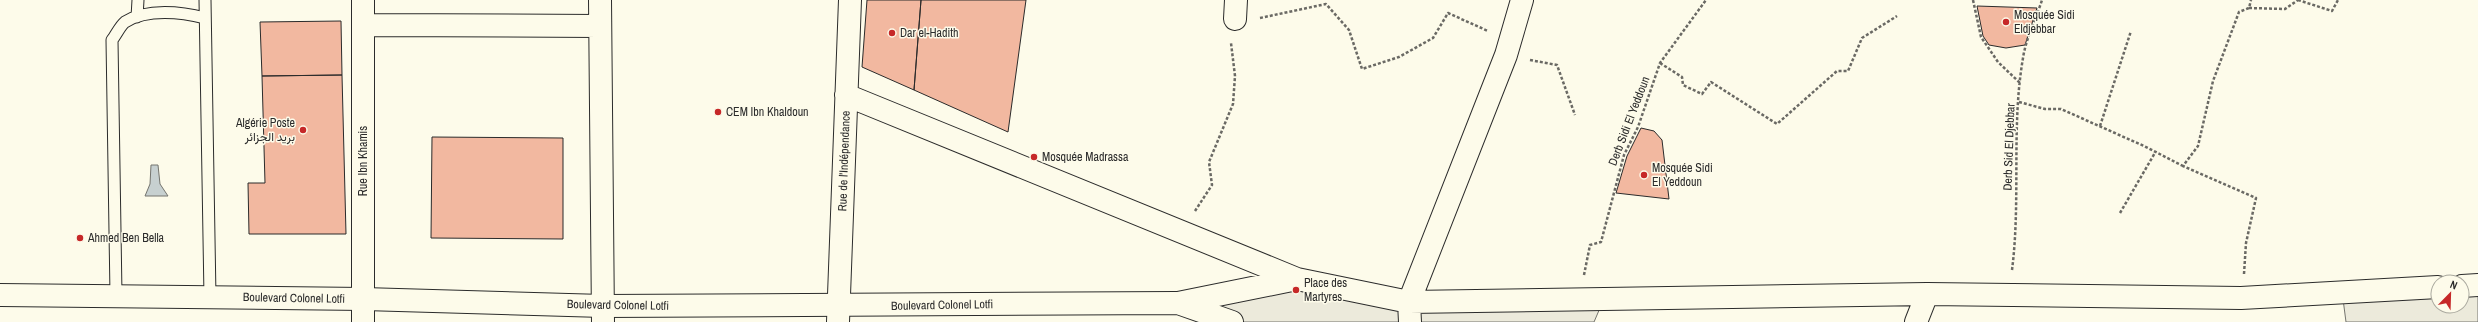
<svg xmlns="http://www.w3.org/2000/svg" width="2478" height="322" viewBox="0 0 2478 322" font-family="'Archivo Narrow',Vazirmatn,sans-serif">
<rect width="100%" height="100%" fill="#fdfbea"/>
<!-- parking -->
<path fill="#eceadb" stroke="#74746e" d="M1297 279 1409 302 1603 301 1594 322H1232L1178 303Z
M2478 282V322H2346L2343 299 2438 287V306H2462V284Z"/>
<!-- water -->
<path fill="#c7d0d0" stroke="#74746e" d="M151 165H158L160 184 168 196H145L150 184Z"/>
<!-- building -->
<path fill="#f2b8a0" stroke="#2b2b2b" d="M867 0H921L914 90 862 67Z
M921 0H1026L1008 132 914 90Z
M1977 6 2037 8 2025 45 2006 48 1989 45 1983 36Z
M341 21 342 75 262 76 260 22Z
M342 75 346 234H249L248 183H265L262 76Z
M1641 128 1654 131 1662 140 1669 199 1616 193 1627 156Z
M432 137 563 138V239L431 238Z"/>
<g fill="none" stroke-linecap="round" stroke-linejoin="round">
<!-- lane casing -->
<g stroke="#2b2b2b" stroke-width="13">
<path id="lane" d="M205 0 210 297
M137 17 138 0
M116 295 112 40C116 35 120 26 125 22 147 8 182 12 205 18"/>
</g>
<!-- street casing -->
<g stroke="#2b2b2b" stroke-width="24">
<path id="street" d="M363 0V322
M600 0 603 322
M1235 19 1236 0
M363 25 600 26
M846 95 1297 279
M2462 286 2478 285
M1178 303 1297 279 1409 302 1927 294 2241 298 2438 287
M838 322 850 0
M1410 322 1409 302 1506 55 1522 0
M1916 322 1927 294"/>
</g>
<!-- primary casing -->
<g stroke="#2b2b2b" stroke-width="24">
<path id="primary" d="M0 295 364 299 603 306 1178 303 1232 322"/>
</g>
<!-- path -->
<path stroke="#6a6964" stroke-width="2.5" stroke-dasharray="3 2" stroke-linecap="butt" d="M1973 0 1981 37 1998 62 2020 83
M2298 0 2332 11 2338 0
M2249 8 2285 9 2298 0
M1260 18 1326 4 1349 30 1362 69 1399 57 1433 38 1448 13 1488 31
M1530 60 1557 65 1575 115
M1660 63 1682 77 1683 85 1702 94 1711 82 1777 124 1837 71H1848L1862 38 1897 16
M2019 102 2045 109H2061L2144 146 2183 166
M2100 126 2131 31
M1195 211 1212 185 1209 162 1233 104 1235 76 1231 43
M2120 213 2156 151
M2012 270C2021 200 2011 127 2023 58 2026 38 2036 19 2042 0
M2244 274 2246 243 2256 198 2183 166 2198 146 2213 81 2239 12 2249 8 2251 0
M1584 275 1590 245 1601 242 1624 155 1638 127 1660 63 1706 0"/>
<!-- lane -->
<use href="#lane" stroke="#fdfbea" stroke-width="11"/>
<!-- street -->
<use href="#street" stroke="#fdfbea" stroke-width="22"/>
<!-- primary -->
<use href="#primary" stroke="#fdfbea" stroke-width="22"/>
</g>
<!-- markers -->
<g fill="#c62828" stroke="#fdfbea" stroke-width="1.5">
<circle cx="2006" cy="22" r="4"/>
<circle cx="892" cy="33" r="4"/>
<circle cx="718" cy="112" r="4"/>
<circle cx="303" cy="130" r="4"/>
<circle cx="1034" cy="157" r="4"/>
<circle cx="1644" cy="175" r="4"/>
<circle cx="80" cy="238" r="4"/>
<circle cx="1296" cy="290" r="4"/>
</g>
<g text-anchor="middle" stroke-width="3" stroke-linejoin="round" paint-order="stroke">
<!-- poi labels -->
<g font-size="12" fill="#2b2b2b" stroke="#fdfbea" text-anchor="start">
<text x="2014" y="19">Mosquée Sidi<tspan x="2014" dy="14">Eldjebbar</tspan></text>
<text x="900" y="37">Dar el-Hadith</text>
<text x="726" y="116">CEM Ibn Khaldoun</text>
<text x="295" y="127" text-anchor="end">Algérie Poste<tspan x="295" dy="14">بريد الجزائر</tspan></text>
<text x="1042" y="161">Mosquée Madrassa</text>
<text x="1652" y="172">Mosquée Sidi<tspan x="1652" dy="14">El Yeddoun</tspan></text>
<text x="88" y="242">Ahmed Ben Bella</text>
<text x="1304" y="287">Place des<tspan x="1304" dy="14">Martyres</tspan></text>
</g>
<!-- street labels -->
<g font-size="12" fill="#2b2b2b" stroke="#fdfbea">
<text transform="translate(1629 121) rotate(-69)" y="4">Derb Sidi El Yeddoun</text>
<text transform="translate(2009 147) rotate(-88)" y="4">Derb Sid El Djebbar</text>
<text transform="translate(363 161) rotate(-90)" y="4">Rue Ibn Khamis</text>
<text transform="translate(844 161) rotate(-88)" y="4">Rue de l'Indépendance</text>
<text transform="translate(294 298) rotate(1)" y="4">Boulevard Colonel Lotfi</text>
<text transform="translate(618 305) rotate(1)" y="4">Boulevard Colonel Lotfi</text>
<text transform="translate(942 305) rotate(-1)" y="4">Boulevard Colonel Lotfi</text>
</g>
</g>
<!-- north arrow -->
<g transform="translate(2450 294) rotate(23)"><circle r="19" fill="#fdfbea" stroke="#a9a89e"/>
<path d="M0-3L7 15L0 10L-7 15Z" fill="#c62828"/>
<text y="-6" font-size="11" font-weight="bold" text-anchor="middle" fill="#2b2b2b">N</text>
</g>
</svg>
